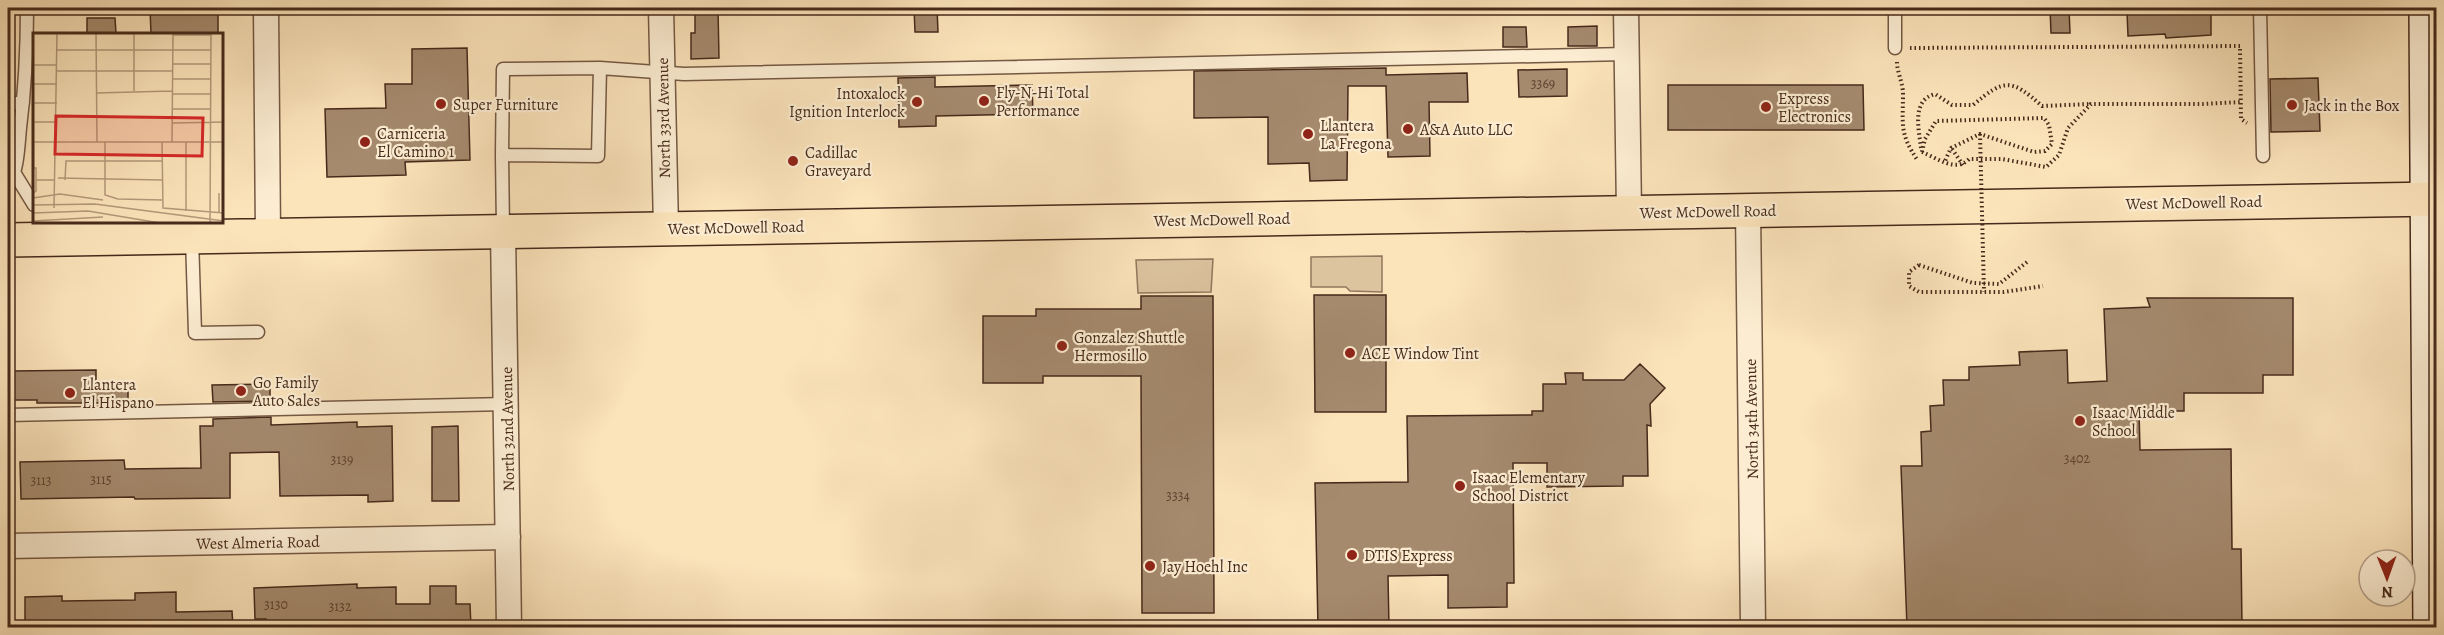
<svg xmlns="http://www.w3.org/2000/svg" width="2444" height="635" viewBox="0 0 2444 635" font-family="Alegreya,serif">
<rect width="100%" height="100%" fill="#fbe3ba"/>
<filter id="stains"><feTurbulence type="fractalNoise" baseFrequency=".00333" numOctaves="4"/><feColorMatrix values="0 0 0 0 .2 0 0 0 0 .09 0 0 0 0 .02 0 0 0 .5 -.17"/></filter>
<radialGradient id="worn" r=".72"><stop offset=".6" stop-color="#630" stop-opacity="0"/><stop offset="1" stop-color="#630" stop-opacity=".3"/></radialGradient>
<!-- green -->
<path fill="#dcc49f" stroke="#92775d" stroke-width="1.5" d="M1382 256V292L1350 291 1346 287H1311V257Z
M1213 259 1211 292 1138 293 1136 260Z"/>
<!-- building -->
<path fill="#a58a6e" stroke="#472a1b" stroke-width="1.5" d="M150 8H218V34H151Z
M695 8H718L719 58 691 59V33H695Z
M914 8H937L938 32H915Z
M2050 8H2069L2070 33H2051Z
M2146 11V14L2211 12V35L2166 38 2165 34 2128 36 2127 12Z
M87 18H115L116 34H87Z
M1597 26V46H1568V27Z
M1503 27H1526L1527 47H1503Z
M467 48 470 160 405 162 406 175 327 177 325 109 386 108 385 84H412V49Z
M1386 68V75L1467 73 1468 102H1429L1430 156 1388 157 1386 86H1348L1347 180 1310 181 1309 163 1268 164V117L1194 118V71Z
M1567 69V96L1519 97 1518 70Z
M935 77V87L1032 85 1033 114 936 116V126L899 127 898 78Z
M2318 78 2320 131 2271 132 2270 79Z
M1668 85H1863L1864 130H1668Z
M1314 295H1386V412H1315Z
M1141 296H1213L1214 613H1142L1141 376H1043V383H983V316H1036V309H1141Z
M2147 298H2293V375H2263V393H2184V411H2139L2140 450 2231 449 2232 549H2241L2242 627H1907L1901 466H1922L1921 432 1931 431 1930 406 1944 405 1943 380H1969V367L2020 365 2019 352 2067 350 2068 383 2107 381 2104 309 2150 307Z
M1640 364 1665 388 1650 404 1651 426 1647 425 1648 476H1623V486L1547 487V463H1513L1514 583H1507V607L1448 608V575L1388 576 1389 627H1318L1315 483 1408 482 1407 416 1532 415V411H1543V384H1566L1565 373H1583V380H1624Z
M96 370V386L128 385V403H37V400H12V371Z
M270 384V401L213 402 212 385Z
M271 417V425L357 422V427L392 426 393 501 368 502V495L280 496 279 452 230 453V498L135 499 134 497 21 499 20 462 124 460 125 469 201 468 200 426H213V419Z
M458 426 459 501H432V427Z
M357 584V588L396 587V604H430V586H456V604H470L471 627H266V619H255L254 588Z
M176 592V612L232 611 233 627H25V597L62 596V601L135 600V593Z"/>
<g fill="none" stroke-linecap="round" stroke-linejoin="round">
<!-- lane casing -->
<g stroke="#745843" stroke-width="15">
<path id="lane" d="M1895 8V48
M2260 8 2263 156
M8 103H23
M502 155 503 69 600 68
M15 174 34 205
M8 187C18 169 18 149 20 128 25 88 27 48 27 8
M503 229 502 155 598 156 600 68 684 74 1626 54
M192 238 195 333 258 332
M8 415 507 404"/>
</g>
<!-- street casing -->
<g stroke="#745843" stroke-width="27">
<path id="street" d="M266 8 268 235
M661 8 666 228
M1626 8 1629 212
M1748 210 1753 628
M503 231 509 628
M8 546 508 537"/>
</g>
<!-- secondary casing -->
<g stroke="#472a1b" stroke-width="36">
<path id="secondary" d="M2426 8 2430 628"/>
</g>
<!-- primary casing -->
<g stroke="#472a1b" stroke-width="36">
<path id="primary" d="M8 240 2436 199"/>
</g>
<!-- path -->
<path stroke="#472a1b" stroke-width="4" stroke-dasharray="1.5 3" stroke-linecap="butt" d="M1910 48 2240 46 2241 119 2247 123
M1897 62C1897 72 1903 83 1903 94 1903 125 1899 133 1918 161
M1921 148C1919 130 1911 100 1935 94L1952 105H1973C2004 79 2011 78 2042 106L2091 104
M1952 149 1963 165
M1922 152C1937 158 1956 173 1969 159H2002L2046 167 2059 155 2068 128 2091 104H2203L2241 102
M1922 152 1925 139 1936 121 2044 118 2049 125 2052 144 2045 151 2034 152 1980 134 1951 148 1945 161
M1919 265 1909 272V286L1919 292H2004L2043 286"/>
<!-- lane -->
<use href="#lane" stroke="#fcedd2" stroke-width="12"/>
<!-- street -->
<use href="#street" stroke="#fcedd2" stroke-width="24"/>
<!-- secondary -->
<use href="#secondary" stroke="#fcedd2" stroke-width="33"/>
<!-- primary -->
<use href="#primary" stroke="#fbe3ba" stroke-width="33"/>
<!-- path-bridge -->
<path stroke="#472a1b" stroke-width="4" stroke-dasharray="1.5 3" stroke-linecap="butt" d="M1980 134 1984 292
M1919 265 1973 283 1999 284 2027 262"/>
</g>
<!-- markers -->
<g fill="#8f2418" stroke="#fcedd2" stroke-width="2">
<circle cx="984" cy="101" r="6"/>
<circle cx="917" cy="102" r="6"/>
<circle cx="441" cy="104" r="6"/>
<circle cx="2292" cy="105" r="6"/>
<circle cx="1766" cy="107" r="6"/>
<circle cx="1408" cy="129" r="6"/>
<circle cx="1308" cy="134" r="6"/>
<circle cx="365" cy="142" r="6"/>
<circle cx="793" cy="161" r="6"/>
<circle cx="1062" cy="346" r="6"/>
<circle cx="1350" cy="353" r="6"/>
<circle cx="241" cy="391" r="6"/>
<circle cx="70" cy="393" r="6"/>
<circle cx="2080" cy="421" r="6"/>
<circle cx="1460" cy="486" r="6"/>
<circle cx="1352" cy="555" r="6"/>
<circle cx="1150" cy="566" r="6"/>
</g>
<g text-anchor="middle" stroke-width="4.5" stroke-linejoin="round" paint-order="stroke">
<!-- number labels -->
<g font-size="14" fill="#5e4230">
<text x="1543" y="88">3369</text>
<text x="2077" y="463">3402</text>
<text x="342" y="464">3139</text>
<text x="101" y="484">3115</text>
<text x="41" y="485">3113</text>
<text x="1178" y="500">3334</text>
<text x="276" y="609">3130</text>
<text x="340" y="611">3132</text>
</g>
<!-- poi labels -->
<g font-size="16" fill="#472a1b" stroke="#fcedd2" text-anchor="start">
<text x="996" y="98">Fly-N-Hi Total<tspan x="996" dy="18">Performance</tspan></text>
<text x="905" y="99" text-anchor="end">Intoxalock<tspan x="905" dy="18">Ignition Interlock</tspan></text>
<text x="1778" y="104">Express<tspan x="1778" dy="18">Electronics</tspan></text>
<text x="453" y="110">Super Furniture</text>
<text x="2304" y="111">Jack in the Box</text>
<text x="1320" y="131">Llantera<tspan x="1320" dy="18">La Fregona</tspan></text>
<text x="1420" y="135">A&amp;A Auto LLC</text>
<text x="377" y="139">Carniceria<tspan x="377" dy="18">El Camino 1</tspan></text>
<text x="805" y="158">Cadillac<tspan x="805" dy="18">Graveyard</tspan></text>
<text x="1074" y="343">Gonzalez Shuttle<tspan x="1074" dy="18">Hermosillo</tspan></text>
<text x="1362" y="359">ACE Window Tint</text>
<text x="253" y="388">Go Family<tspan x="253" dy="18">Auto Sales</tspan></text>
<text x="82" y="390">Llantera<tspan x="82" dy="18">El Hispano</tspan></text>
<text x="2092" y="418">Isaac Middle<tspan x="2092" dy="18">School</tspan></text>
<text x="1472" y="483">Isaac Elementary<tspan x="1472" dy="18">School District</tspan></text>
<text x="1364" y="561">DTIS Express</text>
<text x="1162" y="572">Jay Hoehl Inc</text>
</g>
<!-- street labels -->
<g font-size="16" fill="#472a1b" stroke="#fcedd2">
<text transform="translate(663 118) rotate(-91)" y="6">North 33rd Avenue</text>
<text transform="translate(2194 202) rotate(-1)" y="6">West McDowell Road</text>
<text transform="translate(1708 211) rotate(-1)" y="6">West McDowell Road</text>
<text transform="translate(1222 219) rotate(-1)" y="6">West McDowell Road</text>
<text transform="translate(736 227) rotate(-1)" y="6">West McDowell Road</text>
<text transform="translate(1751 419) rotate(-91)" y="6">North 34th Avenue</text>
<text transform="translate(507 429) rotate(-91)" y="6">North 32nd Avenue</text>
<text transform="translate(258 542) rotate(-1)" y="6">West Almeria Road</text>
</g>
</g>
<!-- overview -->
<g transform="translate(33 33)">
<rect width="190" height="190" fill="#fbe3ba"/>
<path fill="none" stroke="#b3997a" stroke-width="1.5" d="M63 0 64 109M140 2H178M24 17H178M139 31H178M0 32H24M24 38H139M139 46H178M0 51H24M101 58V0M63 60 139 58M139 61H178M0 70H24M139 76H178M0 89H24M139 90 191 89M0 109H191M72 109V162L85 166 129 167M129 109 130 175 191 180M139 109 140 0M0 135H3V158L0 160M25 145 129 147M3 147H22M32 147 33 128H129M186 160V180M0 165 27 161 70 167M0 172 62 171 191 188M21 175 24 0M153 178V109M0 180 55 178 127 190M0 188 70 184M177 190 178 0"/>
<path fill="#d62828" fill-opacity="0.15" stroke="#d62828" stroke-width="3" d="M23 83 170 85 169 123 22 121Z"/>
<rect width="190" height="190" fill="none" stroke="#472a1b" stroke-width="3"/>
</g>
<!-- margin -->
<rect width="2444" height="635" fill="none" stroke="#fbe3ba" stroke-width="30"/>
<rect x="9" y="9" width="2426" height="617" fill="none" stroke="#472a1b" stroke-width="3"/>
<rect x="15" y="15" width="2414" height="605" fill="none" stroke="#472a1b" stroke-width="1.5"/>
<!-- north arrow -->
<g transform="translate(2387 578) rotate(179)"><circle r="28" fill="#fcedd2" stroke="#b49f89" stroke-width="1.5"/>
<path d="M0-4.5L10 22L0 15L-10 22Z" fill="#8f2418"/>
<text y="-9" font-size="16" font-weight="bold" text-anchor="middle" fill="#472a1b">N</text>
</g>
<rect width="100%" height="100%" filter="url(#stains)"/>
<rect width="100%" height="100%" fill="url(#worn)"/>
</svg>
